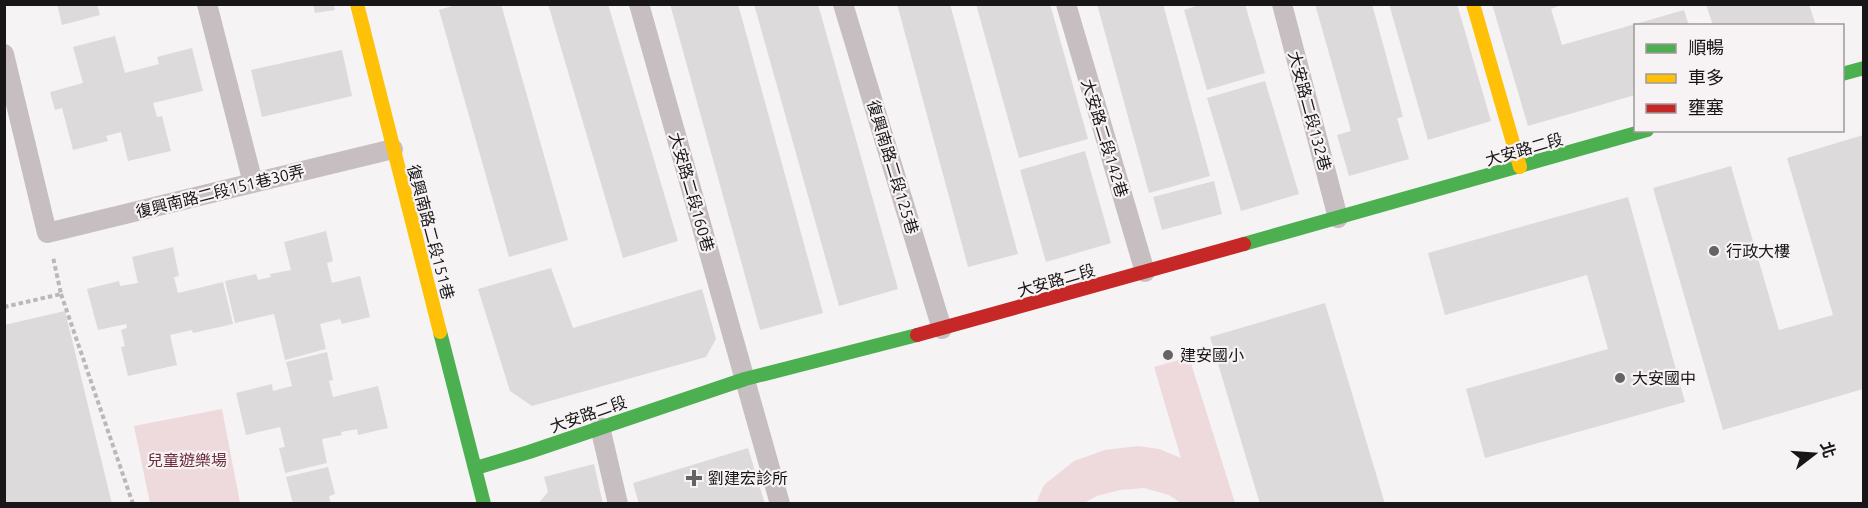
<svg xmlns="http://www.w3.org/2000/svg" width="1868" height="508" viewBox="0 0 1868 508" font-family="Ubuntu,'Noto Sans TC',sans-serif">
<rect width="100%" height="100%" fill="#f6f3f4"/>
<!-- green -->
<path fill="#eed9dd" d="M1189 357 1235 503H1181L1169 495 1144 488 1120 490 1097 496 1084 503H1036L1044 485 1074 461 1105 450 1138 446 1159 449 1181 458 1154 367Z
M222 409 240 503H150L134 426Z"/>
<!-- building -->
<path fill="#dcdadb" d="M57 4H97L100 15 62 25Z
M313 4H333L335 10 315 13Z
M458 4H501L568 240 509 257 439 10Z
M548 4H608L678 241 623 258Z
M670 4H738L823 313 760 330Z
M754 4H818L898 289 839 306Z
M897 4H950L1018 254 968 267Z
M976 4H1050L1088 139 1019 158Z
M1097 4H1163L1210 176 1149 193Z
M1202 4H1245L1265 73 1207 90 1184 10Z
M1315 4H1372L1403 117 1397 118 1409 159 1349 176 1337 135 1351 131Z
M1389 4H1457L1491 121 1428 140Z
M1492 4H1563L1551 9 1562 45 1684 10 1689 26H1635V95L1528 126Z
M1706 4H1809L1816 26H1713Z
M115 36 125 73 159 64 157 57 192 48 203 91 153 103 157 117 162 116 171 151 128 161 121 132 106 136 108 141 73 150 62 108 55 110 50 92 83 83 73 47Z
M342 50 352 96 262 117 251 70Z
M1265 81 1299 194 1241 211 1207 98Z
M1863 135V389L1723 430 1653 188 1731 166 1779 330 1833 315 1787 158Z
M1085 151 1111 243 1046 262 1020 170Z
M1214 181 1222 214 1162 230 1153 197Z
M1628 197 1685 402 1485 458 1466 389 1608 349 1587 275 1445 315 1428 253Z
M326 231 333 261 327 263 332 283 360 276 370 317 342 324 340 319 320 324 326 349 285 360 274 314 235 323 225 281 256 274 258 280 271 277 270 274 291 270 284 242Z
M173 247 179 276 174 277 178 293 223 282 233 324 193 333 192 330 170 335 177 365 128 376 121 347 125 346 121 330 127 328 126 324 98 330 87 289 119 281 120 286 138 283 132 257Z
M551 268 573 328 702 289 716 339 706 357 532 406 510 391 478 289Z
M1325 303 1385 504H1260L1210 337Z
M65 311 112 504H4V325Z
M327 352 333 380 329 381 333 397 378 386 388 428 358 435 357 429 341 432 342 435 322 439 327 463 285 473 279 448 285 447 280 427 246 435 236 393 272 384 273 391 292 386 286 362Z
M748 448 765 504H639L633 483Z
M594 464 603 504H538L548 492 544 477Z
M328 467 335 494 329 496 331 504H293L286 477Z"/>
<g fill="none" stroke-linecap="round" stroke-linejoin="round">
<!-- path -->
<path stroke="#bcb7b8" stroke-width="4" stroke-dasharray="4.5 3" stroke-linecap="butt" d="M61 294 133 504
M4 307 61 294 53 257"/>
<!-- lane -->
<path stroke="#c6bec0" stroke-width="20" d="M207 4 253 183
M639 4 780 504
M843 4 942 329
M1066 4 1145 272
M1282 4 1338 218
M4 54 47 233 393 149
M600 427 618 504"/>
<!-- fast -->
<path stroke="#4caf50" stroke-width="14" d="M1842 74 1864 68
M1244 244 1647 130
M440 332 484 504
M476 468 529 452 745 379 917 335"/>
<!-- slow -->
<path stroke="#ffc107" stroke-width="14" d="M357 4 440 332
M1473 4 1520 167"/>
<!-- jam -->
<path stroke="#c62828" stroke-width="14" d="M917 335 1244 244"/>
</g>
<!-- markers -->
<g fill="#666364" stroke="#f7f2f3" stroke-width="2">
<circle cx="1714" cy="251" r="6"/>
<circle cx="1168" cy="355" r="6"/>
<circle cx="1620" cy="378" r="6"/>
<path d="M691 469h6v6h6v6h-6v6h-6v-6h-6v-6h6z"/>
</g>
<g text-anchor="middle" stroke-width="4.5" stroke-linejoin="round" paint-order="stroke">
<!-- street labels -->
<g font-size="16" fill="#181616" stroke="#f7f2f3">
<text transform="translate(1310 111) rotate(75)" y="6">大安路二段132巷</text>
<text transform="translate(1105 138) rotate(73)" y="6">大安路二段142巷</text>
<text transform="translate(1524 149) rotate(-16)" y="6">大安路二段</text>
<text transform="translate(893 167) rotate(73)" y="6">復興南路二段125巷</text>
<text transform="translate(220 191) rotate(-14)" y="6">復興南路二段151巷30弄</text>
<text transform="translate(692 192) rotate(74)" y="6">大安路二段160巷</text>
<text transform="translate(431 232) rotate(75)" y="6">復興南路二段151巷</text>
<text transform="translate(1056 280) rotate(-16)" y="6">大安路二段</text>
<text transform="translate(588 414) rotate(-19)" y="6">大安路二段</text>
</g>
<!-- poi labels -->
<g font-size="16" fill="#181616" stroke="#f7f2f3" text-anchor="start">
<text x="1726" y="257">行政大樓</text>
<text x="1180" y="361">建安國小</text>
<text x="1632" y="384">大安國中</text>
<text x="708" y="484">劉建宏診所</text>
</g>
<!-- park labels -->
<g font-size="16" fill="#6f2e40" stroke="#f7f2f3">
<text x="187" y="466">兒童遊樂場</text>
</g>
</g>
<!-- border -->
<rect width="1868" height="508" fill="none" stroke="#181616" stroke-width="12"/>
<!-- legend -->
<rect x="1634" y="24" width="210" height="108" fill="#f7f2f3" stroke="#9e9a9b" stroke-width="1.5"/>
<rect x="1646" y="44" width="30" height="9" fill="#4caf50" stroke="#9e9a9b" stroke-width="1.5"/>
<text x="1688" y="54" font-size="18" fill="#181616">順暢</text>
<rect x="1646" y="74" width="30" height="9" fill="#ffc107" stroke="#9e9a9b" stroke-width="1.5"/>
<text x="1688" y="84" font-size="18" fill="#181616">車多</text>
<rect x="1646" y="104" width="30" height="9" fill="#c62828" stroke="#9e9a9b" stroke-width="1.5"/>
<text x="1688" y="114" font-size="18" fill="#181616">壅塞</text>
<!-- north arrow -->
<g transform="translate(1814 454) rotate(73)" stroke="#f7f2f3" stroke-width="4.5" paint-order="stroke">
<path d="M0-4.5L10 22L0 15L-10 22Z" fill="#181616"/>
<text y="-9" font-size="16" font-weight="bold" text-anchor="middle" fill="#181616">北</text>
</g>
</svg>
